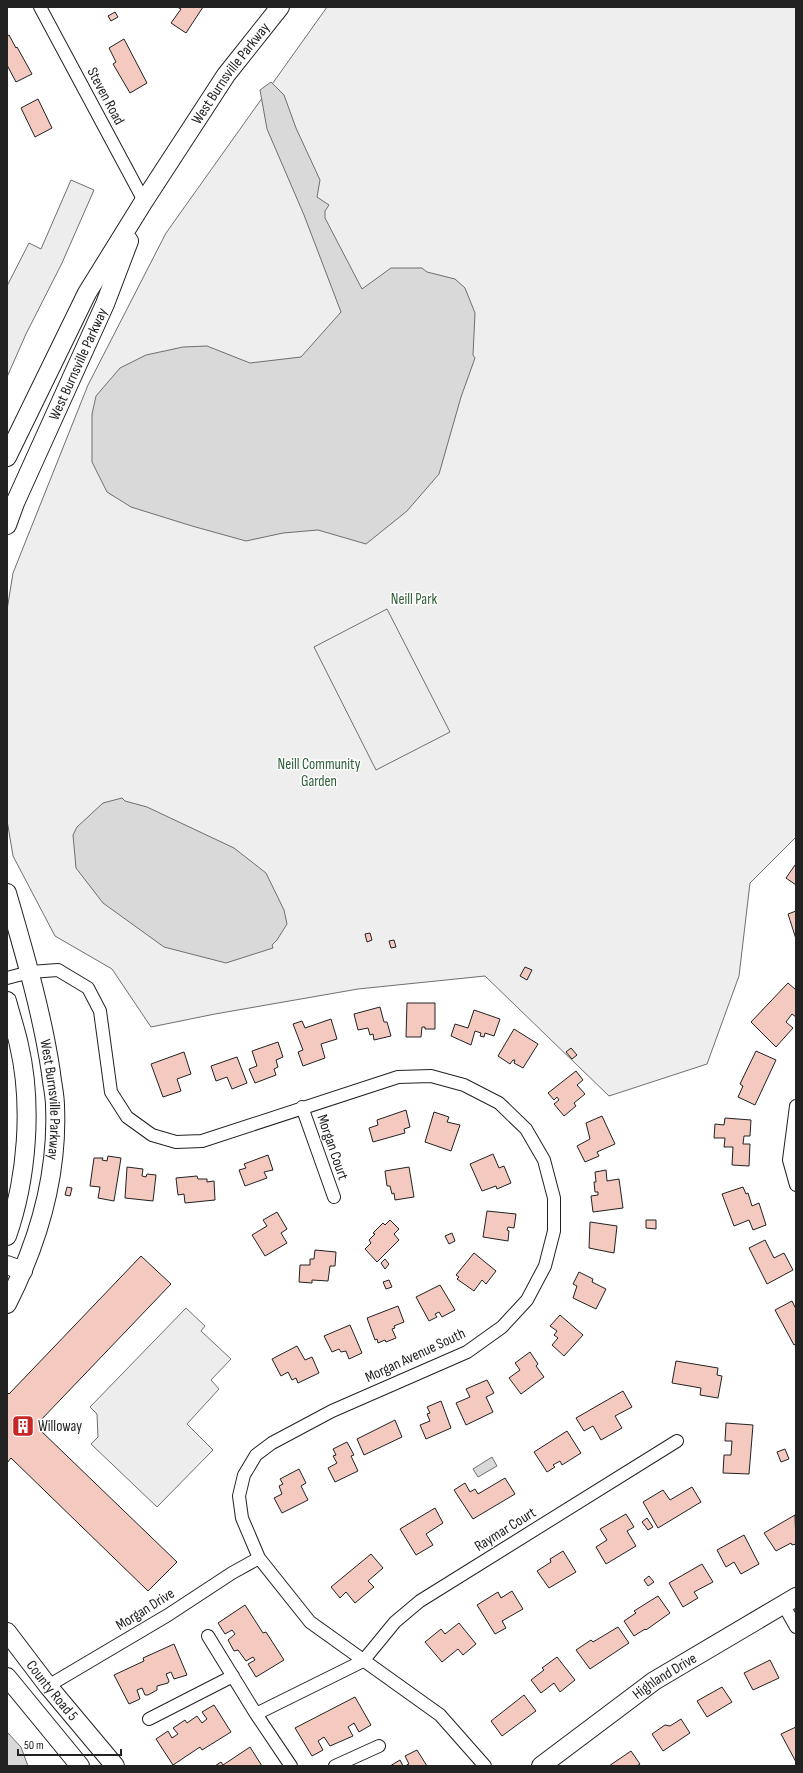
<svg xmlns="http://www.w3.org/2000/svg" width="803" height="1773" viewBox="0 0 803 1773" font-family="'Sofia Sans Condensed',sans-serif">
<rect width="100%" height="100%" fill="#fff"/>
<!-- green -->
<path fill="#eee" stroke="#6f6f6f" d="M327 7H796V837L750 883 739 976 707 1064 609 1096 485 976 358 989 215 1014 151 1027 112 969 55 936 13 856 7 820V610L13 573 88 385 166 233Z"/>
<!-- parking -->
<path fill="#ededed" stroke="#6f6f6f" d="M71 180 94 190 62 263 26 334 7 377V286L29 243 41 249Z
M387 609 450 732 376 770 314 647Z
M186 1308 205 1326 201 1331 231 1359 211 1380 219 1389 187 1424 213 1450 157 1507 91 1444 98 1437 97 1414 90 1407Z"/>
<!-- water -->
<path fill="#d9d9d9" stroke="#6f6f6f" d="M271 82 284 95 296 128 320 180 317 197 329 205 325 211V218L362 289 391 268H422L427 272 455 279 465 288 475 313 473 355 475 358 461 397 439 474 407 511 366 544 318 530 283 533 246 541 192 526 131 507 107 492 92 462V414L96 396 120 368 146 355 183 347 207 346 250 363 301 357 341 312 304 215 267 129 260 90Z
M122 798 125 801 147 807 234 848 266 873 284 910 287 924 277 940 272 945 273 948 226 963 164 947 103 903 76 868 73 835 77 827 103 803Z
M492 1457 497 1466 478 1477 473 1469Z
M7 1732 21 1747 28 1766H7Z"/>
<!-- building -->
<path fill="#f3c9c0" stroke="#222" d="M177 7H203L186 33 171 23 181 9Z
M115 12 118 17 111 21 108 16Z
M9 35 16 48 17 47 32 74 16 82 7 65V36Z
M124 39 147 83 130 93 113 64 116 62 109 48Z
M38 99 52 128 35 137 21 108Z
M795 865 796 866V885L786 878Z
M796 911V939L788 914Z
M370 933 372 940 367 942 365 934Z
M394 940 396 947 391 948 389 941Z
M525 967 532 970 527 980 520 976Z
M788 983 796 990V1017L792 1014 786 1022 793 1028 776 1047 751 1022Z
M407 1003H435V1029H425V1027H422L421 1037H406Z
M380 1007 384 1022H387L391 1036 374 1040 373 1034 370 1035 368 1028 358 1030 354 1014Z
M474 1010 500 1019 494 1036 485 1033 484 1037 480 1036 481 1033 475 1031 471 1045 451 1036 455 1024 468 1028Z
M331 1019 337 1039 321 1044 325 1058 303 1066 298 1052 303 1050 293 1024 302 1021 305 1028Z
M514 1029 538 1044 523 1068 514 1063 515 1060H513L510 1064 498 1056Z
M278 1042 283 1057 276 1060 278 1067 274 1069 276 1075 255 1083 249 1069 257 1066 252 1051Z
M571 1048 577 1055 572 1059 566 1052Z
M756 1051 776 1060 755 1105 738 1097 743 1086 740 1084Z
M184 1052 191 1074 177 1079 181 1091 163 1097 151 1064Z
M237 1057 247 1083 232 1089 227 1077 216 1081 211 1066Z
M576 1071 583 1080 577 1085 585 1094 574 1103 576 1106 564 1116 554 1104 559 1100 557 1097 554 1100 548 1093Z
M406 1110 410 1127 404 1129 405 1133 373 1142 369 1128 378 1125 377 1120Z
M434 1112 449 1117 447 1122 460 1125 451 1151 425 1142Z
M602 1116 615 1144 597 1152 599 1156 585 1162 577 1146 590 1139 586 1123Z
M725 1118 751 1120 750 1136H744L743 1144H750L749 1166 732 1165 733 1147H724L725 1138H714L715 1124 724 1125Z
M493 1154 499 1168 504 1166 511 1183 497 1189 496 1186 482 1191 470 1164Z
M268 1155 273 1170 264 1172 267 1178 245 1186 239 1170 246 1168 244 1164Z
M108 1156 121 1158 114 1201 98 1198 100 1187 90 1186 94 1158H103L102 1160 107 1161Z
M127 1167 143 1169 142 1176 146 1177 147 1174 156 1175 153 1201 125 1198Z
M409 1167 414 1197 395 1200 394 1193 392 1194 390 1186H387L385 1171Z
M606 1170 607 1181 619 1179 623 1208 593 1212 591 1196 598 1195V1192H595L594 1182H596L595 1172Z
M197 1176 198 1179H207V1182L214 1181 215 1200 185 1203 184 1194 178 1195 176 1178Z
M67 1187 72 1188 70 1196 65 1195Z
M743 1187 746 1194 748 1193 752 1206 759 1203 766 1225 753 1230 749 1220 734 1226 722 1194Z
M487 1211 516 1214 514 1228 508 1227 507 1230 509 1231 508 1241 483 1237Z
M277 1212 287 1229 281 1233 287 1243 265 1256 252 1235 267 1226 263 1220Z
M390 1220 399 1229 394 1234 399 1240 377 1262 365 1249 371 1243 369 1240 375 1234 373 1233 383 1223 385 1225Z
M646 1220H656V1229L646 1228Z
M590 1222 617 1226 614 1253 589 1248Z
M452 1233 455 1241 449 1244 445 1236Z
M765 1240 774 1258 784 1253 793 1270 767 1284 749 1248Z
M315 1250 336 1252 335 1266H330L328 1281 312 1280V1283L299 1282 300 1265H310V1259H314Z
M474 1253 496 1271 486 1284 482 1280 474 1291 457 1279 459 1277 456 1275Z
M141 1256 171 1284 39 1422V1429L177 1562 148 1591 11 1458 7 1463V1392L9 1394Z
M385 1259 389 1264 385 1269 381 1263Z
M579 1272 593 1279 592 1282 606 1289 596 1309 573 1298 577 1286 573 1284Z
M389 1280 392 1287 386 1289 383 1282Z
M440 1285 455 1310 442 1317 439 1312 435 1314 437 1317 429 1321 416 1297Z
M792 1301 796 1309V1344L794 1345 775 1310Z
M398 1306 404 1322 394 1326 395 1328 392 1329 396 1338 386 1342 385 1340 378 1343 377 1339 375 1340 367 1318Z
M560 1315 583 1335 564 1356 552 1345 558 1338 554 1335 557 1331 550 1326Z
M350 1325 362 1353 349 1359 346 1351 341 1352 339 1349 332 1352 324 1336Z
M297 1346 305 1360 312 1357 319 1373 298 1383 296 1378 292 1380 288 1372 281 1376 272 1359Z
M530 1352 538 1364 536 1366 544 1377 521 1394 509 1378 520 1370 515 1363Z
M676 1361 718 1368 717 1375 722 1376 718 1398 700 1395 701 1388 672 1383Z
M487 1380 494 1393 486 1397 493 1412 466 1425 456 1403 470 1397 466 1389Z
M623 1391 632 1407 615 1416 622 1428 601 1440 593 1426 584 1431 576 1418Z
M441 1401 451 1428 426 1439 420 1425 430 1421 427 1414 430 1413 427 1407Z
M395 1420 402 1437 364 1455 357 1439Z
M726 1423 753 1425 749 1474 723 1473 724 1455H731L732 1441H725Z
M567 1431 581 1453 562 1465 560 1461 553 1465 555 1467 547 1472 534 1452Z
M347 1442 354 1455 351 1456 358 1471 335 1482 328 1468 337 1463 333 1456 336 1455 333 1449Z
M785 1449 789 1459 781 1462 777 1452Z
M299 1469 306 1483 301 1486 308 1500 282 1513 274 1498 282 1494 279 1486 283 1484 280 1479Z
M505 1478 515 1494 473 1519 454 1490 465 1483 470 1492 475 1489 478 1494Z
M692 1487 701 1502 658 1528 643 1502 663 1490 670 1500Z
M435 1508 443 1523 426 1534 433 1545 416 1555 400 1529Z
M626 1514 634 1527 627 1531 636 1546 606 1564 596 1547 607 1540 600 1529Z
M795 1515 796 1544 792 1545 791 1543 776 1551 764 1533Z
M647 1518 653 1527 648 1530 642 1522Z
M744 1535 759 1564 741 1574 734 1562 726 1567 717 1550Z
M563 1551 576 1572 549 1588 537 1571 551 1562 550 1559Z
M371 1554 383 1568 368 1581 374 1587 355 1603 346 1592 340 1598 331 1587Z
M702 1564 713 1582 694 1592 698 1598 683 1607 669 1583Z
M649 1576 654 1582 648 1586 644 1580Z
M512 1591 523 1609 502 1621 506 1628 495 1634 477 1605 498 1592 501 1598Z
M658 1596 670 1613 646 1630 645 1629 634 1636 624 1621 636 1613 634 1611Z
M245 1605 263 1633 266 1632 284 1660 256 1677 248 1664 255 1660 253 1657 246 1661 238 1650 234 1651 228 1640 235 1634 232 1630 225 1634 218 1623Z
M459 1623 476 1644 463 1655 458 1649 442 1662 425 1642 441 1629 445 1634Z
M618 1627 629 1643 590 1669 576 1650 591 1640 593 1642Z
M174 1644 187 1675 174 1679 171 1672 166 1674 169 1681 168 1683 157 1686V1690L148 1695H145L142 1688 137 1690 140 1699 129 1704 114 1675 144 1661 143 1658Z
M557 1657 575 1680 560 1692 554 1683 541 1693 531 1680 544 1670 542 1668Z
M770 1660 779 1678 753 1690 744 1673Z
M722 1687 732 1702 707 1717 697 1701Z
M524 1695 536 1711 502 1736 491 1721Z
M355 1697 371 1725 359 1732 354 1723 348 1727 353 1736 330 1746 324 1737 318 1741 323 1750 312 1756 295 1728Z
M214 1705 231 1732 202 1750 200 1747 173 1765 156 1739 168 1731 172 1738 178 1734 173 1728 185 1720 187 1723 197 1716 202 1723 207 1719 202 1712Z
M681 1719 690 1733 663 1751 652 1734 665 1725 670 1726Z
M796 1727V1762L781 1734Z
M250 1747 262 1766H215L221 1762 223 1765Z
M417 1750 427 1766H405L409 1764 405 1756Z
M631 1751 640 1764 637 1766H609Z
M400 1760 403 1766H390Z"/>
<g fill="none" stroke-linecap="round" stroke-linejoin="round">
<!-- street casing -->
<g stroke="#222" stroke-width="14">
<path id="street" d="M40 7 144 201
M7 978 30 972 58 970 88 988 100 1011 111 1092 127 1117 152 1135 176 1142 202 1141 398 1077 431 1076 464 1085 499 1103 526 1129 544 1160 554 1198V1231L545 1266 527 1300 502 1327 467 1352 332 1411 272 1443 256 1455 244 1475 239 1496 242 1518 259 1558 310 1622 440 1715 485 1766
M796 1106 789 1160 796 1185
M302 1107 334 1197
M783 1604 796 1627
M208 1636 256 1714 363 1661 395 1622 420 1601 677 1441
M48 1686 168 1615 232 1573 259 1558
M256 1714 291 1766
M149 1719 233 1676
M335 1766 379 1746"/>
</g>
<!-- secondary casing -->
<g stroke="#222" stroke-width="20">
<g id="secondary">
<path id="s1" d="M7 457 87 293 144 201 226 75 280 7"/>
<path id="s2" d="M7 525 15 503 105 304 129 241"/>
<path id="s3" d="M7 893C24 952 42 1012 51 1073 52 1084 55 1095 55 1106 58 1174 38 1243 7 1304"/>
<path d="M7 1001C11 1016 16 1031 19 1045 33 1105 27 1179 7 1236"/>
<path d="M7 1265 23 1271"/>
<path id="s4" d="M7 1632 48 1686 115 1766"/>
<path d="M7 1677 80 1766"/>
<path id="s5" d="M541 1766 654 1681 796 1597"/>
</g>
</g>
<!-- street -->
<use href="#street" stroke="#fff" stroke-width="12"/>
<!-- secondary -->
<use href="#secondary" stroke="#fff" stroke-width="18"/>
</g>
<!-- icons -->
<defs>
<g id="building-square" transform="scale(1.15)"><rect x="-9" y="-9" width="18" height="18" rx="4" fill="#c62828" stroke="#fff"/><path d="M-4-6H4V6H1V3H-1V6H-4ZM-2.5-4.3h1.7v1.8h-1.7ZM.8-4.3h1.7v1.8H.8ZM-2.5-1h1.7V.8h-1.7ZM.8-1h1.7V.8H.8Z" fill="#fff"/></g>
</defs>
<g fill-rule="evenodd">
<use href="#building-square" x="23" y="1426"/>
</g>
<g text-anchor="middle" stroke-width="3" stroke-linejoin="round" paint-order="stroke">
<!-- street labels -->
<g font-size="15" fill="#222" stroke="#fff">
<text dy="5" stroke="none"><textPath href="#s1" startOffset="445">West Burnsville Parkway</textPath></text>
<text transform="translate(106 96) rotate(62)" y="5">Steven Road</text>
<text dy="5" stroke="none"><textPath href="#s2" startOffset="176">West Burnsville Parkway</textPath></text>
<text dy="5" stroke="none"><textPath href="#s3" startOffset="212">West Burnsville Parkway</textPath></text>
<text transform="translate(333 1147) rotate(71)" y="5">Morgan Court</text>
<text transform="translate(415 1355) rotate(-25)" y="5">Morgan Avenue South</text>
<text transform="translate(505 1529) rotate(-32)" y="5">Raymar Court</text>
<text transform="translate(145 1609) rotate(-32)" y="5">Morgan Drive</text>
<text dy="5" stroke="none"><textPath href="#s5" startOffset="153">Highland Drive</textPath></text>
<text dy="5" stroke="none"><textPath href="#s4" startOffset="74">County Road 5</textPath></text>
</g>
<!-- park labels -->
<g font-size="15" fill="#2f5e38" stroke="#fff">
<text x="414" y="604">Neill Park</text>
<text x="319" y="769">Neill Community<tspan x="319" dy="17">Garden</tspan></text>
</g>
<!-- poi labels -->
<g font-size="15" fill="#222" stroke="#fff" text-anchor="start">
<text x="38" y="1431">Willoway</text>
</g>
</g>
<!-- border -->
<rect width="803" height="1773" fill="none" stroke="#222222" stroke-width="16"/>
<!-- scale -->
<path d="M18 1749v6h103v-6" fill="none" stroke="#222222" stroke-width="2"/>
<text x="24" y="1749" font-size="12" fill="#222222" stroke="#ffffff" stroke-width="3" paint-order="stroke">50 m</text>
</svg>
